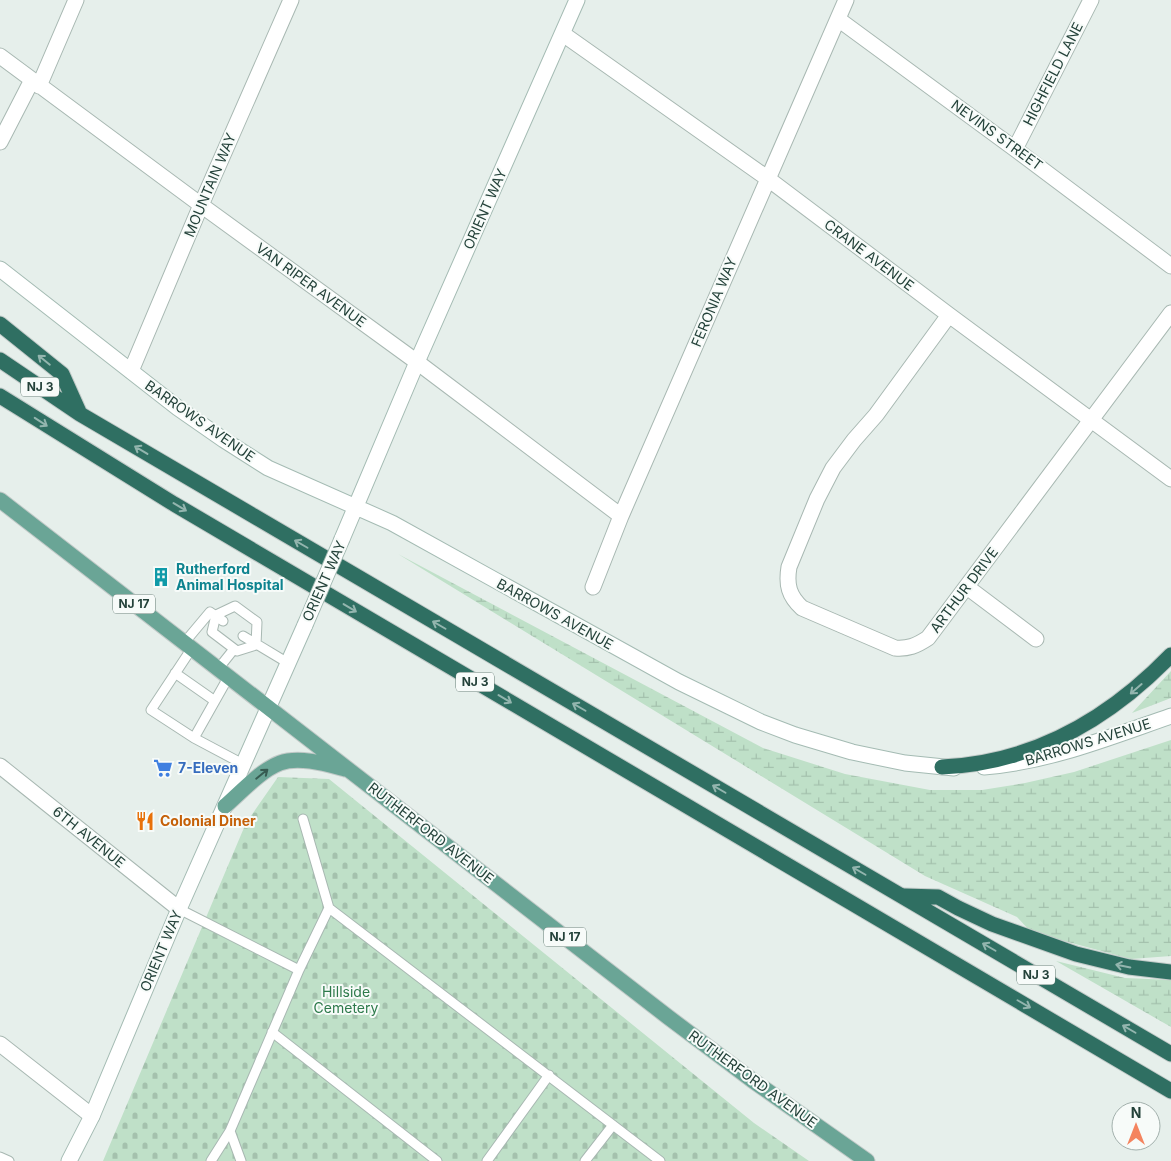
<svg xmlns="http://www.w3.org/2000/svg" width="1171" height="1161" viewBox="0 0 1171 1161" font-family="Inter,sans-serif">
<defs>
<pattern id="wetland-marsh" width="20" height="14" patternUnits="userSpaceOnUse" patternTransform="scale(1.25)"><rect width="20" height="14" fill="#bfe0c8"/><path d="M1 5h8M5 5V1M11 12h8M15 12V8" fill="none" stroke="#a4c1ad"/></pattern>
<pattern id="cemetery-stones" width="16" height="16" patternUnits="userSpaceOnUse" patternTransform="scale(1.25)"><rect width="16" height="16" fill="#bfe0c8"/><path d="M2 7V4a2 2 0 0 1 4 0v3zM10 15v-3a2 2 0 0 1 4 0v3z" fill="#a4c1ad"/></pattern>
</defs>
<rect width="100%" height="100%" fill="#e6efeb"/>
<!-- wetland -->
<path fill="url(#wetland-marsh)" d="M398 554 763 748 845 774 930 790H982L1025 783 1074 772 1171 740V956L1131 959 1031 932 1017 917 925 876Z
M1171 671V698L1132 713Z
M1056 961 1125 978 1171 980V1027Z"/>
<!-- cemetery -->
<path fill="url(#cemetery-stones)" d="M278 777 329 779 754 1123 809 1161H103L246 823Z"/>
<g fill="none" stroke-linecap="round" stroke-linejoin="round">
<!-- lane casing -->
<g stroke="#a8b8b2" stroke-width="11">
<path id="lane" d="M235 606 257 622 256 645 237 651 212 632 216 615Z
M243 636 288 663
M184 643 210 612 223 621
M192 648 151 710 194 738 243 764
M218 669 234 649
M175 673 215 701
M194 738 229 676
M303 819 329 908
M179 909 299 970 230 1131 211 1161
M299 970 329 908 660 1161
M272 1032 437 1161
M230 1131 241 1161
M0 1157 9 1161
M487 1161 549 1075
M585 1161 613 1125"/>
</g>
<!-- street casing -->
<g stroke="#a8b8b2" stroke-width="17">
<path id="street" d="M838 19 1015 149 1171 266
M563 34 767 178 949 315 1171 479
M0 56 201 205 417 362 621 516
M39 86 76 0
M0 142 32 80
M1015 149 1091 0
M949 315 876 415 854 440 833 468 817 499 789 567C786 585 789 596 802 608L895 648C908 649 916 646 928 638L1171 313
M131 371 201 205 291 0
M593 587 621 516 846 0
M967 587 1036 639
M0 766 179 909
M0 1044 92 1116"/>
</g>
<!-- secondary casing -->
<g stroke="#a4bbb3" stroke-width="17">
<path id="secondary" d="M0 269 178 408 224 440 268 468 392 523 679 682 761 722 795 735 852 752 905 763 954 768
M342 539 417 362 577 0
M984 767C1049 762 1110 737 1171 716
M69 1161 92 1116 179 909 305 625"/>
</g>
<!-- primary casing -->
<g stroke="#c2cac8" stroke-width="17">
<path id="primary" d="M0 500 668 1017 752 1080 867 1161
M225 806C240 793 261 770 280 763 299 756 326 764 345 769"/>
</g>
<!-- highway casing -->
<g stroke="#c2cac8" stroke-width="17">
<path id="highway" d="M0 324 62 374 80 414
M0 360 80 414 1171 1054
M0 396 174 504 1171 1091
M942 767C1033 763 1109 719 1171 655
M904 896 938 897 958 908 992 924 1076 954 1129 967 1171 972"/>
</g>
<!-- lane -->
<use href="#lane" stroke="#fff" stroke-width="9"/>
<!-- street -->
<use href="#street" stroke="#fff" stroke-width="15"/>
<!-- secondary -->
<use href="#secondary" stroke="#fff" stroke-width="15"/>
<!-- primary -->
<use href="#primary" stroke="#6aa596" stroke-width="15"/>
<!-- highway -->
<use href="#highway" stroke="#2f6f62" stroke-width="15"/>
<!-- secondary-bridge casing -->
<g stroke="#a4bbb3" stroke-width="17" stroke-linecap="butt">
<path id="secondary-bridge" d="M305 625 342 539"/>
</g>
<!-- secondary-bridge -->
<use href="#secondary-bridge" stroke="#fff" stroke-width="15"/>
</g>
<!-- one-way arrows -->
<defs><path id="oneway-shaft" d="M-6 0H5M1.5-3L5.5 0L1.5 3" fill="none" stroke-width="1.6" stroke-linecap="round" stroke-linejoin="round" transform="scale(1.25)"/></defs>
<g stroke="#93b5ae">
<use href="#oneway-shaft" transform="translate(44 360) rotate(-141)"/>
<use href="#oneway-shaft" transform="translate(41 422) rotate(33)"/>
<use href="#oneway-shaft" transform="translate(141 450) rotate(-149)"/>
<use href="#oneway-shaft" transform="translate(180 507) rotate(31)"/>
<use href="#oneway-shaft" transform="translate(301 544) rotate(-150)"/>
<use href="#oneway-shaft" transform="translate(350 608) rotate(31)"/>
<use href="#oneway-shaft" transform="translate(439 625) rotate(-150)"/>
<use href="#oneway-shaft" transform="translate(1136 689) rotate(139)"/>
<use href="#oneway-shaft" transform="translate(505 699) rotate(31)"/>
<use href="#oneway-shaft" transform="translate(579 707) rotate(-150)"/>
<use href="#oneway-shaft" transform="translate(719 789) rotate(-150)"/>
<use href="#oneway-shaft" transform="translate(859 871) rotate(-150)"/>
<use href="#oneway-shaft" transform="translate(989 947) rotate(-150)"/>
<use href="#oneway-shaft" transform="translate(1123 966) rotate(-169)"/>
<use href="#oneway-shaft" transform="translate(1024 1004) rotate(30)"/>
<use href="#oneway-shaft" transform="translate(1129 1029) rotate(-150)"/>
</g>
<use stroke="#365b51" href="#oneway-shaft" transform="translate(262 774) rotate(-39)"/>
<!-- icons -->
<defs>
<g id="building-bare" transform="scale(1.5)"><path d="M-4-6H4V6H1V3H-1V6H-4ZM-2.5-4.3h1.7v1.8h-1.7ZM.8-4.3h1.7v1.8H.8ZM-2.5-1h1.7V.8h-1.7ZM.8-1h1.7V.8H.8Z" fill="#0f9aa8" stroke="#f7fbf9" stroke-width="2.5" paint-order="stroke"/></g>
<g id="supermarket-bare" transform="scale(1.5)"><path d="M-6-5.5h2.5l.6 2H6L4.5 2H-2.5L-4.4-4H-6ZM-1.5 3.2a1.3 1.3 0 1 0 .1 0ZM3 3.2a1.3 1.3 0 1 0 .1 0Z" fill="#3f7fe0" stroke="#f7fbf9" stroke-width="2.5" paint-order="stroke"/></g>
<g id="restaurant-bare" transform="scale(1.5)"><path d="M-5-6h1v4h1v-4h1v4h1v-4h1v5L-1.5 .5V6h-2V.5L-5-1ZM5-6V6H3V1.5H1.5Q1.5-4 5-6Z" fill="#e8710a" stroke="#f7fbf9" stroke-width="2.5" paint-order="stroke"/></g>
</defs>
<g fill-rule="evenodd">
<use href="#building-bare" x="161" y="577"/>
<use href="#supermarket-bare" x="163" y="768"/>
<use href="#restaurant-bare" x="145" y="821"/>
</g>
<g text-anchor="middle" stroke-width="4" stroke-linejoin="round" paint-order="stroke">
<!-- shield labels -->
<g fill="#f7fbf9" stroke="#637a73" stroke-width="1">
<rect x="21" y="377.5" width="38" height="19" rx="4"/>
<rect x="113" y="594.5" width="42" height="19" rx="4"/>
<rect x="456" y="672.5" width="38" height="19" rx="4"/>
<rect x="544" y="927.5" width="42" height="19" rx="4"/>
<rect x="1017" y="965.5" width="38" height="19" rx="4"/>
</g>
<g font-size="12" font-weight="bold" fill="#24423a">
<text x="40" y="391">NJ 3</text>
<text x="134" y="608">NJ 17</text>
<text x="475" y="686">NJ 3</text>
<text x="565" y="941">NJ 17</text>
<text x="1036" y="979">NJ 3</text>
</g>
<!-- street labels -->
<g font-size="14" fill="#24423a" stroke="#f7fbf9">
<text transform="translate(1053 74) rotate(-63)" y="5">HIGHFIELD LANE</text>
<text transform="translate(997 135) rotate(36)" y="5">NEVINS STREET</text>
<text transform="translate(210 185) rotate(-67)" y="5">MOUNTAIN WAY</text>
<text transform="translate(485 209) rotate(-66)" y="5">ORIENT WAY</text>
<text transform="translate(869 255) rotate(37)" y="5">CRANE AVENUE</text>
<text transform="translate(311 285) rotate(36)" y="5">VAN RIPER AVENUE</text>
<text transform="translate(714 302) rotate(-67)" y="5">FERONIA WAY</text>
<text transform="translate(200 421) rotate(35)" y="5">BARROWS AVENUE</text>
<text transform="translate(324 581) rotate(-66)" y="5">ORIENT WAY</text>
<text transform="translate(964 590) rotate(-53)" y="5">ARTHUR DRIVE</text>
<text transform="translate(555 614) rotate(29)" y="5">BARROWS AVENUE</text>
<text transform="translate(1088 742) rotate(-17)" y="5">BARROWS AVENUE</text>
<text transform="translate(431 833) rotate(38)" y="5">RUTHERFORD AVENUE</text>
<text transform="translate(89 837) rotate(39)" y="5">6TH AVENUE</text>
<text transform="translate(161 951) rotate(-67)" y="5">ORIENT WAY</text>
<text transform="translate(753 1079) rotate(36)" y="5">RUTHERFORD AVENUE</text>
</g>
<!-- culture labels -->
<g font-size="14" font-weight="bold" fill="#0d838f" stroke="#f7fbf9" text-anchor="start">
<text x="176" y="574">Rutherford<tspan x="176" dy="16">Animal Hospital</tspan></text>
</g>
<!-- shop labels -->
<g font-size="14" font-weight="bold" fill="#366cbe" stroke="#f7fbf9" text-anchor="start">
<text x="178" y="773">7-Eleven</text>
</g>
<!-- food labels -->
<g font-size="14" font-weight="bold" fill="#c56008" stroke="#f7fbf9" text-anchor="start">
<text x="160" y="826">Colonial Diner</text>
</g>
<!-- park labels -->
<g font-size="14" fill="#2d7a4b" stroke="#f7fbf9">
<text x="346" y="997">Hillside<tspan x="346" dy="16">Cemetery</tspan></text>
</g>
</g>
<!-- north arrow -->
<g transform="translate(1136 1126)"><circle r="24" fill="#f7fbf9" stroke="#a3b1ad"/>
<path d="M0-4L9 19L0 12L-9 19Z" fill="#f4845f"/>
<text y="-8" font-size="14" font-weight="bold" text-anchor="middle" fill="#24423a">N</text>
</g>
</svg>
